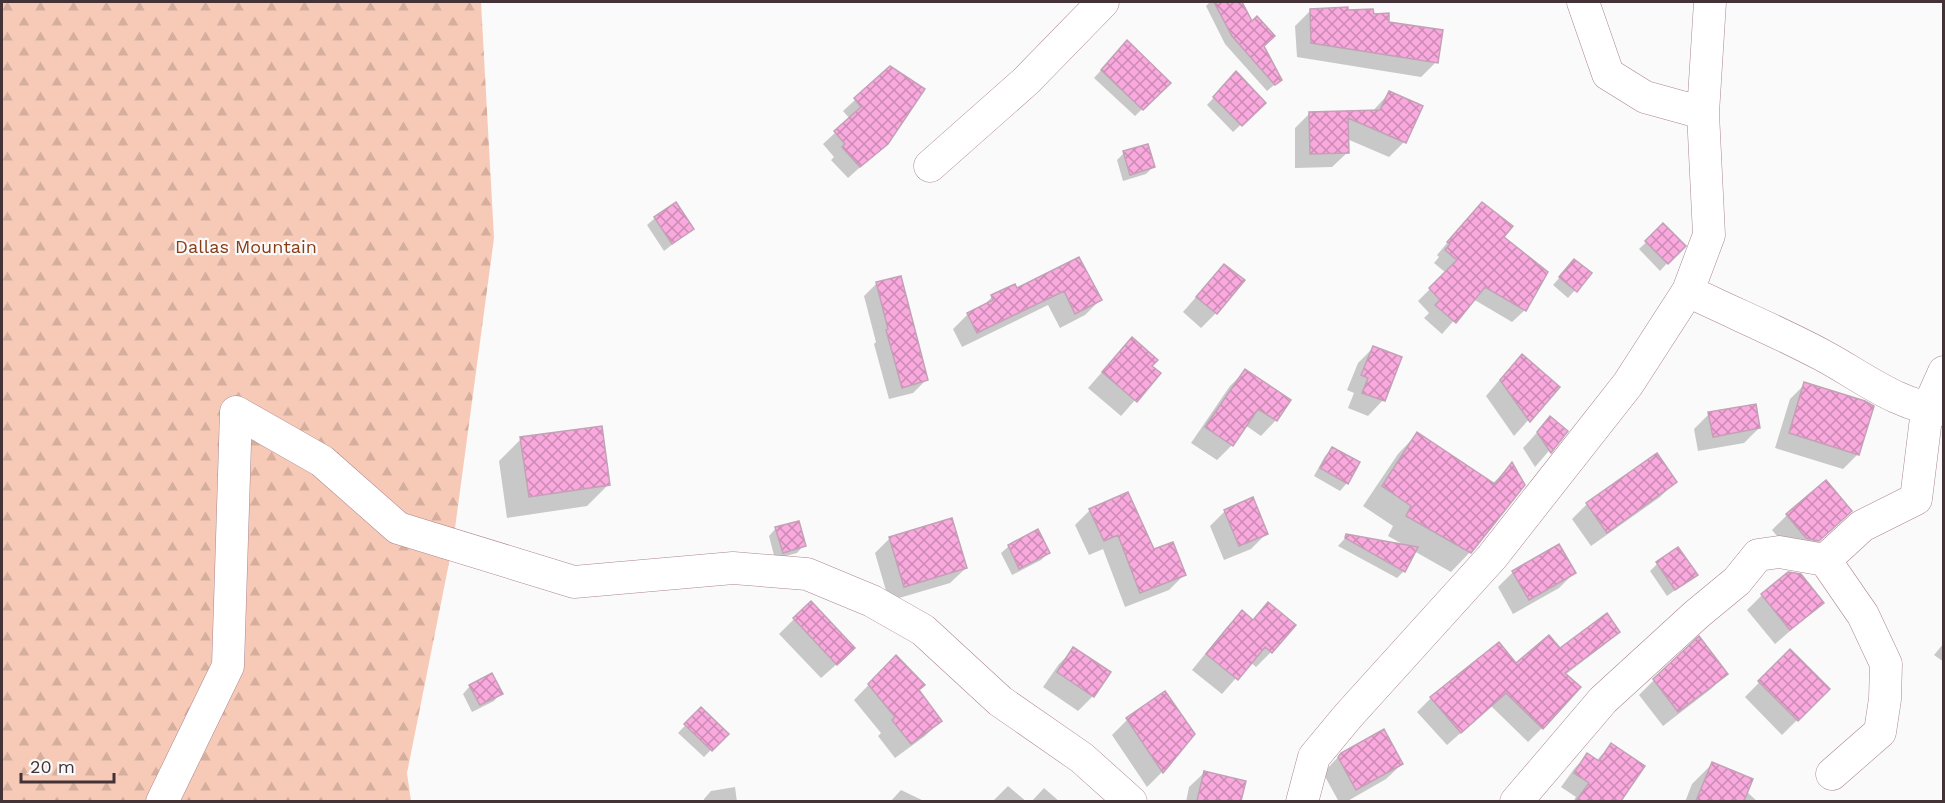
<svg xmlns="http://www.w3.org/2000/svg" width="1945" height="803" viewBox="0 0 1945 803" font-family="'Work Sans',sans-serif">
<defs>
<pattern id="forest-firs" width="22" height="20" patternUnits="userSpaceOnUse" patternTransform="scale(1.5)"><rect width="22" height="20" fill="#f7cab7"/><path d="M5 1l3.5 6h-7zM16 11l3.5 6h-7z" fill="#d5ae9e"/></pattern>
<pattern id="building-cross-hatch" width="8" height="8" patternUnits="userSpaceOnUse" patternTransform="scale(1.5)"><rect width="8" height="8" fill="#f9a9dd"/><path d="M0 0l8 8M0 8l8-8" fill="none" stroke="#cb8ab4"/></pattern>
</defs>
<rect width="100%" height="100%" fill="#fafafa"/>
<!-- forest -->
<path fill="url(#forest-firs)" d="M2 2H481L494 238 453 543 407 773 411 801 2 802Z"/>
<!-- shadow -->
<path fill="#0003" d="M1210 2H1240L1280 80 1267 91 1225 44 1206 6Z
M1310 11 1372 15 1388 23 1436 62 1421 77 1297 57 1295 26Z
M1120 49 1169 83 1135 116 1094 78Z
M890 68 887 143 848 178 831 160 834 157 823 144 850 119 843 111Z
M1229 81 1264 103 1233 132 1207 105Z
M1389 93 1404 142 1389 157 1347 139 1348 152 1332 167 1295 168V128L1310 113 1372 112Z
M1124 153 1154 166 1146 174 1123 181 1117 160Z
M676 204 692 229 664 251 647 225 655 218Z
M1470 216 1502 237 1525 310 1512 322 1473 299 1442 334 1424 318 1429 313 1418 301 1446 273 1434 263 1439 257 1437 255Z
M1663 226 1683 246 1660 271 1639 249Z
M1079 259 1100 300 1085 315 1060 328 1048 305 962 347 953 329 968 314 981 308 992 297 1016 290Z
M1574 261 1590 273 1568 298 1553 285Z
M1210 281 1216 313 1201 328 1183 312Z
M877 283 926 380 913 393 889 399 874 344 876 342 864 296Z
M1373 348 1383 400 1368 416 1348 408 1354 393 1347 390 1358 363Z
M1117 355 1159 373 1121 416 1088 388Z
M1245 371 1289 401 1276 420 1261 436 1245 425 1232 445 1217 460 1191 443 1230 386Z
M1507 371 1558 387 1514 436 1486 396Z
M1805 384 1858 454 1843 469 1775 448 1790 399Z
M1709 414 1759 428 1744 443 1698 451 1694 429Z
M1550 418 1566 431 1535 467 1523 448Z
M1417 434 1492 484 1512 465 1470 552 1451 572 1414 551 1404 571 1397 578 1338 546 1347 536 1404 545 1388 536 1393 526 1363 506 1398 454Z
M521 439 609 484 587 506 507 518 499 461Z
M1332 449 1347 483 1340 491 1314 476 1325 456Z
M1675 482 1660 497 1591 546 1572 519 1587 504Z
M1090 510 1154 551 1184 575 1169 590 1125 607 1103 549 1089 555 1075 525Z
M1225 511 1266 534 1251 549 1224 560 1210 526Z
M1787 515 1835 526 1803 555 1791 553 1772 530Z
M776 528 804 545 797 553 775 559 769 536Z
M890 538 966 568 950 583 889 601 875 553Z
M1009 546 1048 553 1041 560 1012 575 1001 553Z
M1657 564 1696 575 1667 596 1650 571Z
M1513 572 1574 573 1559 588 1513 614 1498 587Z
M1762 595 1822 603 1775 644 1747 610Z
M1268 604 1271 652 1256 667 1250 662 1222 694 1192 670 1227 627 1242 612 1252 621Z
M794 619 838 663 821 678 779 634Z
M1618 631 1604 645 1565 675 1542 728 1528 742 1491 706 1447 745 1417 712 1431 698 1516 665Z
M1944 643V662L1934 655Z
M1074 649 1108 673 1093 696 1078 711 1043 687 1059 664Z
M1790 651 1828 689 1782 735 1745 697Z
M896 657 940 721 925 736 895 758 878 736 881 733 854 700Z
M1726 674 1711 689 1663 726 1639 695 1654 680Z
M470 686 501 693 494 701 472 712 463 694Z
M1165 693 1193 734 1162 772 1147 787 1112 735 1127 720Z
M701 709 726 734 704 757 678 733Z
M1611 745 1643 767 1619 802H1573L1576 797 1561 787 1574 769 1587 755 1596 761Z
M1341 754 1402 764 1386 779 1346 802H1339L1323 773Z
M1712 764 1746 791 1758 802H1685L1692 784Z
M1205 772 1244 782 1239 802H1186L1189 787Z
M1008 786 1027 802H992Z
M735 787 737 802H704V799L711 791Z
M1044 788 1060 802H1031Z
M901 790 926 802H890Z"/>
<!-- building -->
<path fill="url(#building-cross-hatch)" stroke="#c3a1b6" stroke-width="1.5" d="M1214 2H1242L1252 21 1257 16 1275 36 1264 46 1282 80 1275 85 1232 36Z
M1348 7V10L1373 9 1374 14 1389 13V22L1443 30 1438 63 1311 43 1310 9Z
M1127 40 1171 83 1143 110 1101 70Z
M890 66 925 89 888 144 860 167 842 147 845 144 834 131 861 107 854 98Z
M1236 71 1266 103 1242 126 1213 97Z
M1389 91 1423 106 1406 143 1348 118 1349 153 1310 154 1309 112 1380 110Z
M1148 144 1155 167 1130 175 1123 151Z
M676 202 694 229 672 244 654 217Z
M1482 202 1513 226 1504 237 1548 272 1526 311 1485 287 1456 323 1435 305 1440 300 1429 288 1457 260 1445 250 1450 244 1447 242Z
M1663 223 1686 246 1668 264 1645 241Z
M1079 257 1102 300 1075 314 1064 291 977 333 967 313 993 300 991 295 1015 284 1017 288Z
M1574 259 1592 273 1577 292 1559 277Z
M1224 264 1245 280 1217 314 1196 297Z
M901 276 928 380 902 388 886 330 888 329 876 282Z
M1132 337 1158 360 1152 366 1161 373 1137 402 1102 372Z
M1373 346 1402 357 1385 401 1362 393 1368 378 1361 375Z
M1522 354 1560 387 1530 422 1500 380Z
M1245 369 1291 400 1277 421 1258 409 1233 446 1205 427Z
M1804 382 1865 401 1874 406 1859 455 1789 433Z
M1756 404 1760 428 1713 437 1708 412Z
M1550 416 1568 431 1551 453 1537 432Z
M602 426 610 485 529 497 520 437Z
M1417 432 1495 484 1512 462 1525 485 1471 553 1406 516 1411 506 1382 486Z
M1332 447 1360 462 1348 484 1320 468Z
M1657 453 1677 482 1607 533 1586 503Z
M1826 480 1852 511 1819 541 1806 538 1786 514Z
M1128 492 1154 549 1173 542 1186 575 1140 593 1118 535 1104 541 1089 509Z
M1253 497 1268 534 1239 546 1224 510Z
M952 518 967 568 904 587 889 537Z
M799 521 806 546 783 553 775 527Z
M1038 529 1050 553 1019 569 1008 545Z
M1346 534 1418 547 1405 572 1345 538Z
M1559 544 1576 573 1529 600 1512 571Z
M1678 547 1698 575 1675 590 1656 562Z
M1788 572 1801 574 1824 603 1790 630 1761 594Z
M811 601 855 648 837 665 793 618Z
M1268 602 1296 625 1272 653 1265 647 1238 680 1206 654 1242 610 1253 620Z
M1607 613 1620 632 1565 673 1581 687 1543 729 1506 693 1461 733 1430 697 1499 642 1516 663 1549 635 1560 648Z
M1699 636 1728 674 1678 712 1653 679Z
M1073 647 1111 672 1094 697 1057 672Z
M1790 649 1830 689 1798 721 1758 681Z
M896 655 925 685 919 690 942 721 911 744 892 720 895 717 868 684Z
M492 673 503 694 480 705 469 685Z
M1165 691 1195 734 1163 773 1126 718Z
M701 707 729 734 712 751 684 724Z
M1384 729 1403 764 1356 790 1338 757 1341 753Z
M1611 743 1645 766 1621 801H1576L1589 783 1574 773 1587 753 1599 761Z
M1712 762 1753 779 1744 801H1696Z
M1204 771 1246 781 1241 801H1197Z"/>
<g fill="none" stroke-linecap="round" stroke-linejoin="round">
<!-- minor casing -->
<g stroke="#ac858f" stroke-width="33">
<path id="minor" d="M1583 2 1608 74 1645 97 1703 113
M930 166 1026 81 1103 2
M1688 291C1733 313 1779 332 1822 355 1860 375 1900 408 1944 410
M1825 560 1863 615 1886 664 1885 699 1880 732 1832 774
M162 802 228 666 236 412 322 461 398 528 574 582 733 568 807 574 872 601 923 630 1000 701 1082 758 1131 802
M1302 802 1314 757 1348 716 1492 557 1628 384 1688 291 1709 235 1703 113 1710 2
M1516 802 1603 700 1697 614 1737 581 1758 555 1779 552 1825 560 1862 526 1916 499 1927 410 1944 372"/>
</g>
<!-- minor -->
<use href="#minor" stroke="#fff" stroke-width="32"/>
</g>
<g text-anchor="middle" stroke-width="4.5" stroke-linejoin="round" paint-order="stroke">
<!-- park labels -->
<g font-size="18" fill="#893d17" stroke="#fafafa">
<text x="246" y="253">Dallas Mountain</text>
</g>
</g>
<!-- border -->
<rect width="1945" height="803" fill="none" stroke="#433337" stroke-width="6"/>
<!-- scale -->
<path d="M21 773v9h93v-9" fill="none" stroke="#433337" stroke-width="3"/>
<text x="30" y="773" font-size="18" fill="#433337" stroke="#fafafa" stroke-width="4.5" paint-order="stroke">20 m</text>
</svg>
